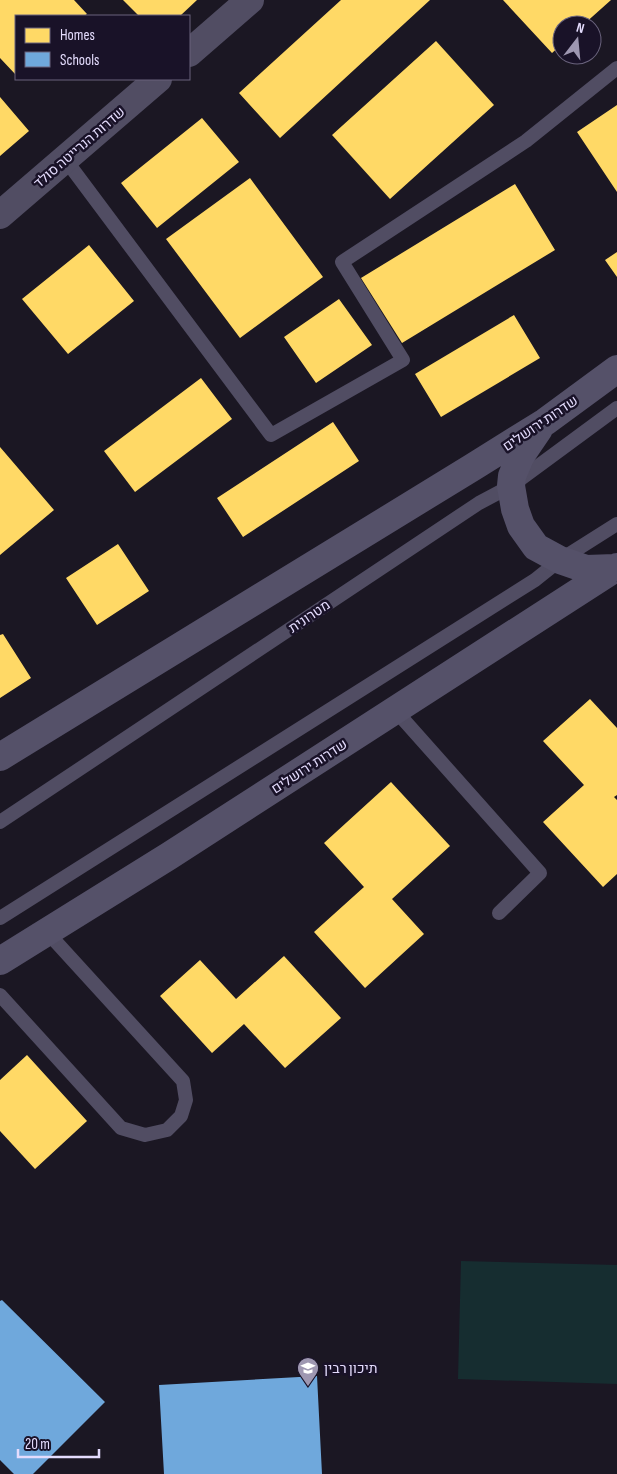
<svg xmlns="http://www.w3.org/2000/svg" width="617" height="1474" viewBox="0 0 617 1474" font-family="'Sofia Sans Condensed',Heebo,sans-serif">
<rect width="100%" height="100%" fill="#1b1723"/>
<!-- green -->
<path fill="#162d30" d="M461 1261 617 1265V1384L458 1379Z"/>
<!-- homes -->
<path fill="#ffd966" d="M0 0H74L87 14 84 16H16V75L0 58Z
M123 0H197L180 16H139Z
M341 0H430L280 138 239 93Z
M503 0H611L583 25H562V44L552 53Z
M436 41 494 105 390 199 332 135Z
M0 97 29 131 0 156Z
M617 105V192L577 132Z
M202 118 239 162 157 228 121 183Z
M250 178 323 277 240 338 166 239Z
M515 184 555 250 402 343 361 278Z
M89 245 134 301 68 354 22 299Z
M617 252V277L605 260Z
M339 299 372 345 316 383 284 337Z
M514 315 540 358 441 417 415 374Z
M201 378 232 419 135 492 104 451Z
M333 422 359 461 243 537 217 498Z
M0 447 54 510 0 555Z
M118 544 149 591 97 625 66 578Z
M3 634 31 678 0 698V635Z
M590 699 617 728V795L614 797 617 800V874L603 887 543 822 584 785 543 741Z
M391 782 450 846 392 899 424 934 365 988 314 932 364 887 324 843Z
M284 956 341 1018 285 1068 244 1024 212 1053 160 996 200 960 236 999Z
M27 1055 87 1121 35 1169 0 1131V1080Z"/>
<!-- schools -->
<path fill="#6fa8dc" d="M2 1300 105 1402 33 1474H14L0 1460V1301Z
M317 1376 322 1474H164L159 1385Z"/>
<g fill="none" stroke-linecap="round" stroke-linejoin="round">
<!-- service -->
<path stroke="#514d63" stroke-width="14" d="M65 159 271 435 403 360 342 262 526 141 617 68
M395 710 540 873 499 913
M0 822 479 503 511 486 617 408
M0 918 535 580 560 560 617 524
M0 995 121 1128 145 1135 167 1130 181 1116 186 1100 183 1081 47 932"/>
<!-- tertiary -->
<path stroke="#514d63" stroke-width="28" d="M189 53 250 0
M0 215 158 79"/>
<!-- secondary -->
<path stroke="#555169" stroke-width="28" d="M539 429 520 457 512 476 511 486 515 509 521 526 536 547 560 560 586 569 615 568
M0 757 473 467 545 422 617 369
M0 961 169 856 617 567"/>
</g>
<!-- icons -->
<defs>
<g id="school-pin" transform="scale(1.125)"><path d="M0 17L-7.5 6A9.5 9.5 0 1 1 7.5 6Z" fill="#9e97b1" stroke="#191228"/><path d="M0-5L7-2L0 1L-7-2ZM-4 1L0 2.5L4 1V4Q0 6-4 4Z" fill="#fff"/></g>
</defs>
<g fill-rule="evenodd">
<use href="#school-pin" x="308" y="1368"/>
</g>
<g text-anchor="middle" stroke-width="5" stroke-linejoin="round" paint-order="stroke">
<!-- street labels -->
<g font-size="14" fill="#e4dcfd" stroke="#191228">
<text transform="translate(79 147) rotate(-41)" y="5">שדרות הנרייטה סולד</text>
<text transform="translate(540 423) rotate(-34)" y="5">שדרות ירושלים</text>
<text transform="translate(309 616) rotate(-34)" y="5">מטרונית</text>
<text transform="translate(309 766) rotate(-33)" y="5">שדרות ירושלים</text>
</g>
<!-- poi labels -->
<g font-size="14" fill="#e4dcfd" stroke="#191228" text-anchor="start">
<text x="324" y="1373">תיכון רבין</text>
</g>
</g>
<!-- legend -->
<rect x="15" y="15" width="175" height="65" fill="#191228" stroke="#6a637d"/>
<rect x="25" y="28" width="25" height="15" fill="#ffd966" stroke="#6a637d"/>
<text x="60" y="40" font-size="15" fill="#e4dcfd">Homes</text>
<rect x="25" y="52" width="25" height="15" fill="#6fa8dc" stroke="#6a637d"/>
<text x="60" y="65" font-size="15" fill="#e4dcfd">Schools</text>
<!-- north arrow -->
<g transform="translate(577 40) rotate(16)"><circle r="24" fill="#191228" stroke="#6a637d"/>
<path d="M0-4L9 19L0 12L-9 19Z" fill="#9e97b1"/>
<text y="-8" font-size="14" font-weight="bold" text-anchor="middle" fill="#e4dcfd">N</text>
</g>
<!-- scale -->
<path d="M18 1449v8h81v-8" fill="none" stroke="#e4dcfd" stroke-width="2.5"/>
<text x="25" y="1449" font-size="15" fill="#e4dcfd" stroke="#191228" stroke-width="4" paint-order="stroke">20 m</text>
</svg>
